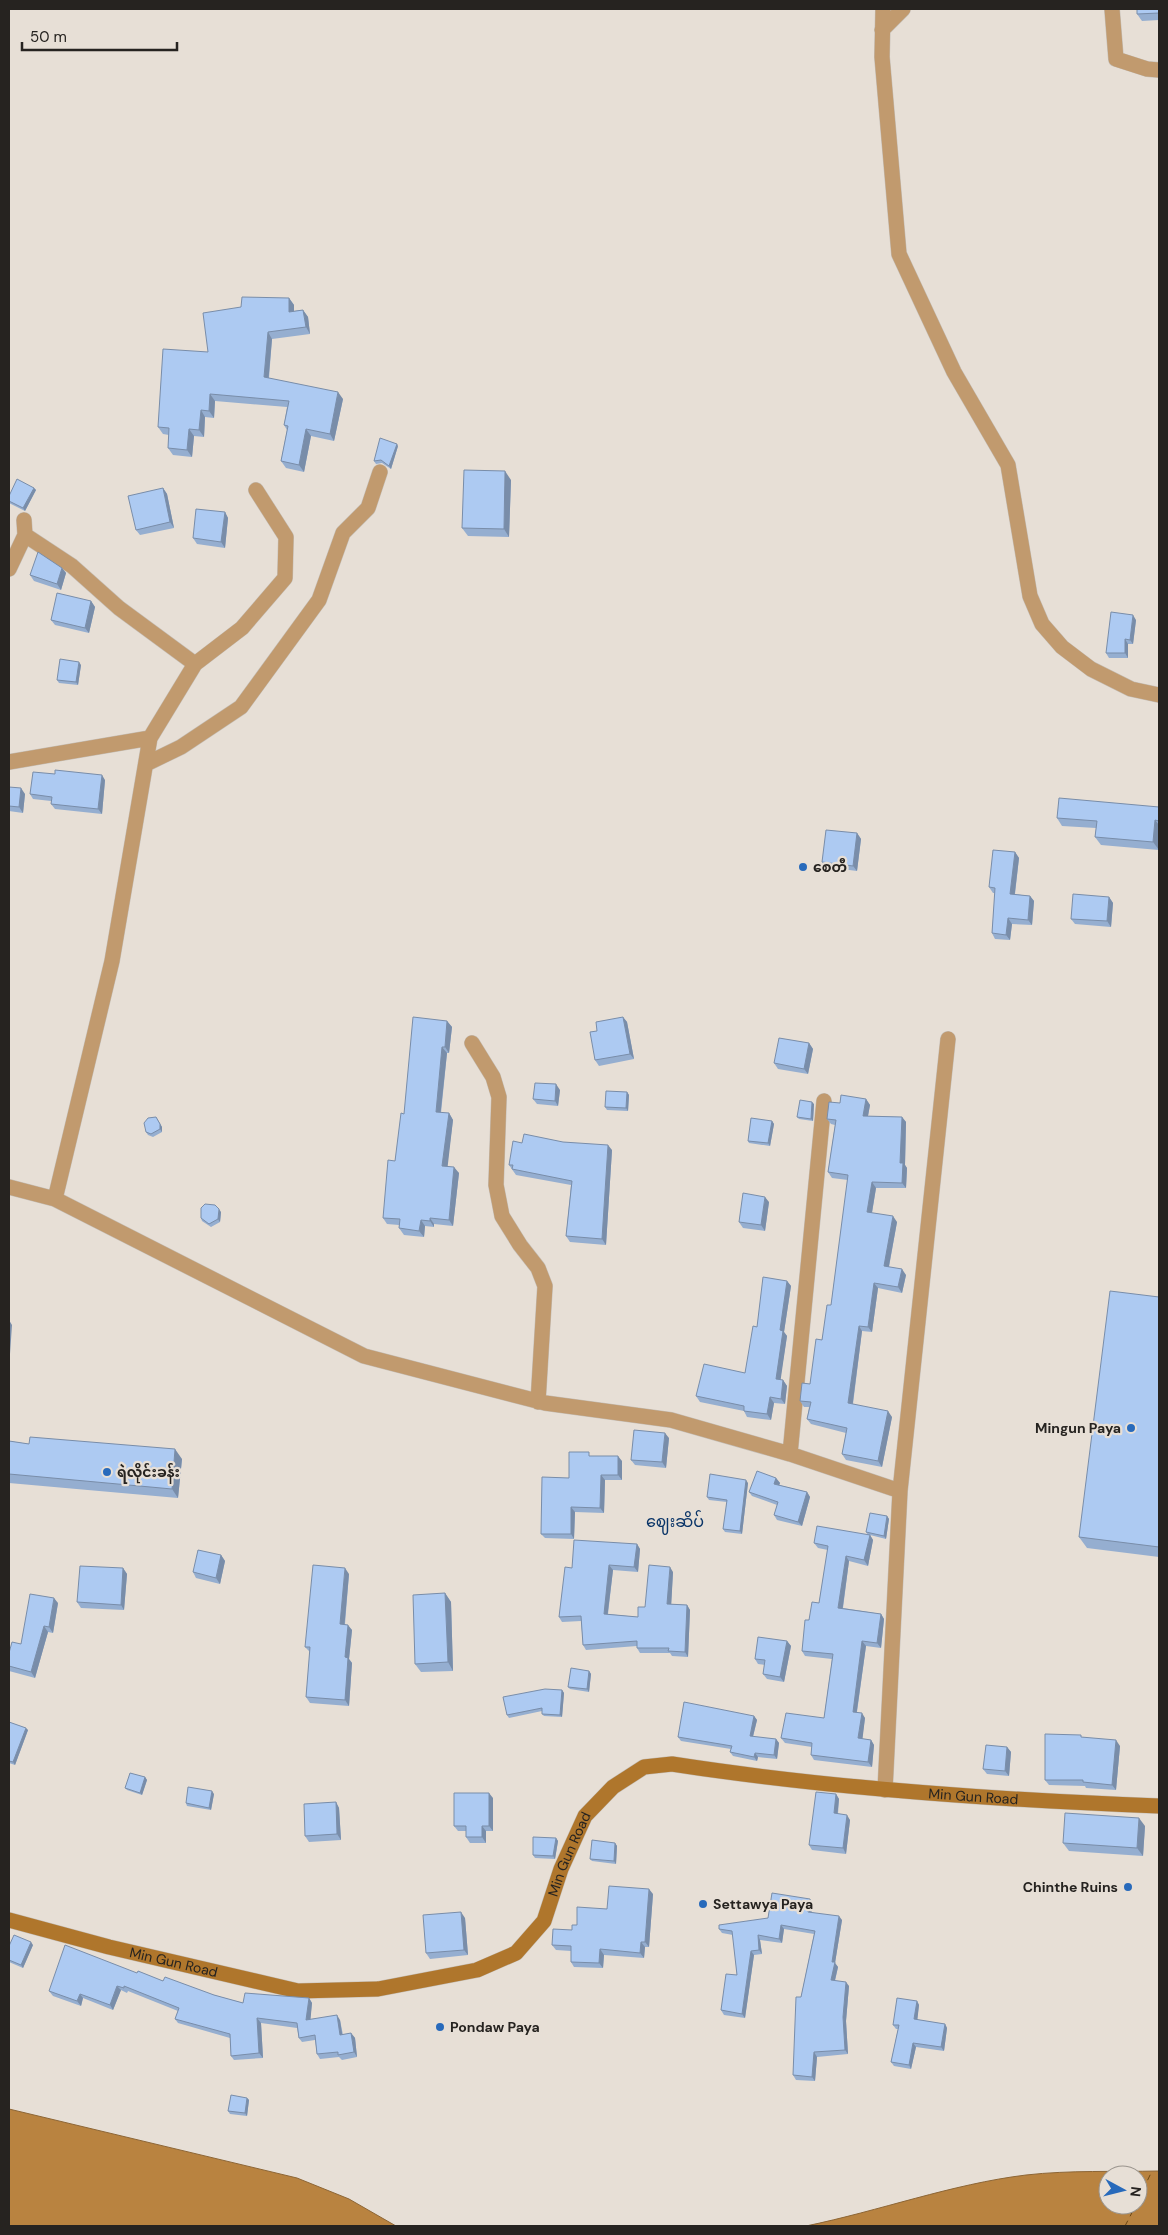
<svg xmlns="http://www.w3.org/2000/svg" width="1168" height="2235" viewBox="0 0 1168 2235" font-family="'DM Sans','Noto Sans Myanmar',sans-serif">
<rect width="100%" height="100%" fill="#e7dfd6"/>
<!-- water -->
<path fill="#b98340" stroke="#8d6636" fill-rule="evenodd" d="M9 2109 297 2178 349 2199 396 2226H9Z
M1159 2171V2226H806C879 2211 952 2184 1026 2175 1070 2170 1115 2172 1159 2171ZM1108 2175H1138V2205H1108Z"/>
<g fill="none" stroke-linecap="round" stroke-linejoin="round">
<!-- ferry -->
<path stroke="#6d4815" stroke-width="1" stroke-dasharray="6 5" stroke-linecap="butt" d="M1138 2200 1152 2171
M1125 2226 1136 2205"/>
<!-- street casing -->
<g stroke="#c4bdb5" stroke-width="16">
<path id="street" d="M883 9 882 57 899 254 954 372 1008 465 1030 596 1042 624 1062 647 1091 669 1131 689 1159 695
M1112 9 1116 59 1147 69 1159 70
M882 30 903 9
M256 490 286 537 285 578 242 628 195 664 150 738 112 961 55 1199 364 1356 545 1403 671 1420 790 1454 900 1491
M25 535 72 566 119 608 195 664
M9 569 25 535 24 520
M9 762 150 738
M146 764 181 747 241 707 319 600 343 533 368 508 380 472
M472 1043 493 1077 499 1097 496 1185 502 1216 520 1245 538 1268 545 1286 538 1402
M9 1187 55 1199
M790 1454 824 1101
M885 1790 900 1491 948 1039"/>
</g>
<!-- secondary casing -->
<g stroke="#c4bdb5" stroke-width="16">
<g id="secondary">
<path id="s1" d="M9 1920 109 1947 298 1991 378 1989 477 1970 516 1953 544 1921 561 1869 585 1816 613 1787 644 1767 672 1764C833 1789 996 1800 1159 1806"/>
</g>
</g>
<!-- street -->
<use href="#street" stroke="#c19a6e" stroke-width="15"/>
<!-- secondary -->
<use href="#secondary" stroke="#af762c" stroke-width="15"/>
</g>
<!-- wall -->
<path fill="#95aed0" d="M1159 9V20L1142 21 1137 14Z
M289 298 294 305V311L303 310 308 317 310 334 272 339 269 378 343 399 334 441 311 436 304 472 286 468 281 461 287 430 284 425 287 407 215 401 214 418 205 417 204 437 194 436 192 457 173 455 168 448 169 435 163 434 158 427 208 352 241 307Z
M398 446 391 469 382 463 376 464 374 461Z
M511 480 509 537 468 536 462 528Z
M34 488 36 490 25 511 9 503V496Z
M163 488 167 494 174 528 140 535 136 530Z
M225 512 228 518 225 548 197 544 193 538Z
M62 568 66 573 61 590 34 581 30 575Z
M91 601 95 607 89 633 55 625 51 620Z
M1136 620 1133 644H1128V658H1109L1106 653Z
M81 665 78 685 59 683 57 680Z
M55 774 105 780 102 814 55 809 51 804V801L33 799 30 794Z
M9 787 25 794 23 813 9 811Z
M1159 807V850L1101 845 1095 837 1096 828 1062 826 1057 818Z
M857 833 861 839 857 871 826 867 822 862Z
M1015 852 1019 858 1015 894 1030 896 1034 901 1032 925 1012 924 1010 940 995 939 992 933 995 893H993L989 887Z
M1109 897 1113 903 1111 927 1075 924 1071 919Z
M623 1017 627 1022 634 1059 599 1066 595 1060 597 1031Z
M447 1021 452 1027 449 1053H447L441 1113H449L453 1120 447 1166 459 1173 453 1226 434 1224V1227L425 1226 424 1237 404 1235 399 1228V1225L387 1224 383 1218 395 1161 404 1114Z
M809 1043 813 1049 808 1074 778 1069 774 1063Z
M560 1090 558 1106 537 1104 533 1099Z
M627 1092 629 1095 628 1111 607 1110 605 1107Z
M866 1099 870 1105 868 1116 902 1117 906 1122 905 1165 907 1168 906 1188H876L872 1213 897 1222 889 1267 906 1275 902 1293 878 1288 872 1332 862 1331 853 1404 892 1417 882 1467 846 1460 842 1454 846 1433 811 1424 807 1419 809 1407H804L800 1401 810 1384 831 1305 848 1180 832 1178 828 1172 835 1125 831 1124 827 1119 840 1103Z
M814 1104 813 1121 799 1119 797 1117Z
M156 1117 162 1127V1132L153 1137 148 1135 146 1132Z
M772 1121 774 1124 770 1146 749 1143 748 1141Z
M563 1142 612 1150 606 1245 570 1242 566 1236 571 1185 516 1175 509 1165 522 1143Z
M769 1202 765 1231 743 1228 739 1222Z
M221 1212 220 1222 211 1227 202 1221 201 1218Z
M787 1281 791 1286 784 1332 787 1336 780 1380H783L787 1386 785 1404 774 1403 771 1420 747 1417 744 1411 700 1402 696 1396 745 1373 757 1327Z
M1159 1297V1557L1087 1548 1079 1537Z
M669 1438 666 1468 635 1465 631 1460Z
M9 1441 29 1444 182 1459 178 1498 9 1483V1487Z
M592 1456 622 1461V1480H605L604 1513 575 1512 574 1539 545 1538 541 1534 569 1478Z
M776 1478 780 1483 779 1485 807 1492 810 1497 802 1526 777 1520 774 1515 777 1505 752 1496 749 1492Z
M748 1483 742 1534 725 1532 723 1529 727 1502 709 1500 707 1497Z
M887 1516 889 1519 886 1539 870 1535 873 1540 868 1566 849 1561 843 1608 881 1614 884 1619 881 1648 866 1646 857 1712 865 1718 862 1739 871 1740 874 1745 872 1767 814 1760 811 1755 812 1747 785 1743 781 1738 824 1718 832 1659 805 1656 802 1651 809 1620 819 1603 828 1550 818 1548 814 1543 868 1535 866 1532Z
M637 1544 640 1549 638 1572 613 1570 608 1614 638 1617 673 1572 671 1604 687 1605 690 1610 688 1657 672 1656 670 1653H640L637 1648V1646L586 1650 583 1645 581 1621 562 1622 559 1617 572 1568Z
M221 1555 225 1561 220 1584 196 1578 193 1572Z
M123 1568 127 1574 124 1610 81 1608 77 1602Z
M349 1574 345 1624 352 1630 349 1659 352 1663 349 1706 310 1703 306 1697 310 1652 305 1647Z
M445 1593 451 1602 453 1671 421 1672 415 1664Z
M58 1603 53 1633 48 1632 35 1678 9 1671V1666L21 1644Z
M787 1641 791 1646 784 1682 767 1679 763 1674 765 1665 758 1664 755 1659Z
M589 1671 591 1674 589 1692 570 1689 568 1687Z
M562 1690 564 1693 562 1717 544 1716 542 1714V1711L509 1718 507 1715Z
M754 1716 757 1720 753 1737 776 1739 779 1743 777 1759 758 1757 757 1761 733 1756 730 1752 731 1749 681 1741 678 1737Z
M9 1722 28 1730 15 1765 9 1763Z
M1083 1737 1120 1746 1116 1790 1086 1788 1085 1786 1049 1785 1045 1780Z
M1007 1747 1011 1752 1009 1776 987 1774 983 1769Z
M145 1777 147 1780 142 1795 127 1790 125 1788Z
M214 1794 211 1810 187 1806 186 1803Z
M836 1794 839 1799 838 1814 850 1820 846 1854 812 1850 809 1845Z
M493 1798V1831H486V1843H470L466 1837V1831H458L454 1826Z
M336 1802 339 1808 341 1840 309 1842 305 1836Z
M1145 1826 1143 1856 1069 1851 1063 1843Z
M556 1838 558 1841 555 1859 535 1858 533 1855Z
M615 1843 617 1846 616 1864 592 1861 590 1859Z
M653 1894 649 1947H645L644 1958 604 1955 603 1968 574 1967 571 1962V1951L556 1950 552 1945 572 1930 577 1925 607 1909Z
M810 1899 813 1904 811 1912 842 1920 835 1963 838 1967 835 1981 849 1986 846 2021 848 2054 817 2057 815 2081 796 2080 793 2075 801 1997 814 1934 784 1929 782 1943 760 1940 762 1954 754 1955 745 2018 724 2015 721 2010 737 1975 733 1935 722 1933 719 1929 768 1918Z
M465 1918 468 1955 430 1959 426 1953Z
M33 1945 23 1968 9 1962V1946Z
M137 1973 163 1981 243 2003 309 1998 312 2003 310 2020H340L343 2035 351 2033 355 2038 357 2057 342 2060 339 2057 320 2059 317 2054 315 2040 302 2042 299 2038 297 2028 261 2023 263 2058 234 2060 231 2056 230 2038 178 2023 175 2019 178 2011 128 1991 127 1993 121 1990 113 2010 83 1998 81 2006 53 1996 49 1991Z
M917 2001 919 2005 917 2020 945 2024 947 2028 944 2051 916 2047 911 2069 894 2066 891 2062 898 2029H896L893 2025Z
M247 2098 249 2100 247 2116 230 2114 228 2111Z"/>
<!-- shaded-wall -->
<path fill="#798da9" d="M289 298 294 305V319L289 312Z
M303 310 308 317 310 334 306 327Z
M268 332 272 339 268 384 264 377Z
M338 392 343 399 334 441 330 434Z
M210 394 215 401 214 418 209 411Z
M201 410 205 417 204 437 199 430Z
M189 429 194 436 192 457 187 450Z
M306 429 311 436 304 472 299 465Z
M397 444 398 446 391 469 389 466Z
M505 471 511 480 509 537 504 529Z
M34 488 36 490 25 511 23 508Z
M163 488 167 494 174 528 170 522Z
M225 512 228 518 225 548 221 542Z
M62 568 66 573 61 590 57 584Z
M91 601 95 607 89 633 85 628Z
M1133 615 1136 620 1133 644 1130 640Z
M1125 639 1128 644V658L1125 653Z
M79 662 81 665 78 685 76 682Z
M102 775 105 780 102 814 98 809Z
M21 788 25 794 23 813 19 807Z
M1155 820 1159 825V850L1153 842Z
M857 833 861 839 857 871 853 866Z
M1015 852 1019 858 1014 900 1010 894Z
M1030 896 1034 901 1032 925 1028 920Z
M1109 897 1113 903 1111 927 1107 921Z
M1008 918 1012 924 1010 940 1006 935Z
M623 1017 627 1022 634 1059 630 1054Z
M447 1021 452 1027 449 1053 445 1047Z
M809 1043 813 1049 808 1074 804 1069Z
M442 1047 447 1053 440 1118 436 1112Z
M556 1084 560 1090 558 1106 555 1101Z
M627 1092 629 1095 628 1111 626 1108Z
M866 1099 870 1105 867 1121 863 1116Z
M812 1102 814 1104 813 1121 811 1119Z
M449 1113 453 1120 447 1172 442 1166Z
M156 1117 162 1127V1132L160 1129Z
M902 1117 906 1122 905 1165 907 1168 906 1188 902 1183 900 1163Z
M772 1121 774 1124 770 1146 768 1143Z
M608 1145 612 1150 606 1245 602 1239Z
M454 1167 459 1173 453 1226 449 1220Z
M872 1182 876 1188 871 1218 867 1212Z
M765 1197 769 1202 765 1231 761 1225Z
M219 1209 221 1212 220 1222 218 1219Z
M893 1216 897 1222 888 1271 884 1266Z
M430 1218 434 1224V1227L430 1221Z
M421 1220 425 1226 424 1237 419 1231Z
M902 1269 906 1275 902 1293 898 1287Z
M787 1281 791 1286 784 1332 787 1336 780 1384 776 1379 780 1330Z
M874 1283 878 1288 872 1332 868 1327Z
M9 1320 12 1325 10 1354 9 1352Z
M859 1326 862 1331 852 1409 848 1403Z
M783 1380 787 1386 785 1404 781 1399Z
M770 1397 774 1403 771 1420 767 1414Z
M888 1411 892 1417 882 1467 878 1461Z
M665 1433 669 1438 666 1468 662 1462Z
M175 1449 182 1459 178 1498 172 1489Z
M618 1456 622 1461V1480L618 1475Z
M601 1475 605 1480 604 1513 600 1508Z
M776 1478 780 1483 778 1488 774 1484Z
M746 1480 748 1483 742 1534 740 1531Z
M807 1492 810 1497 802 1526 798 1522Z
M571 1507 575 1512 574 1539 571 1534Z
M887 1516 889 1519 886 1539 884 1536Z
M870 1535 873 1540 868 1566 864 1560Z
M637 1544 640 1549 638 1572 634 1567Z
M221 1555 225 1561 220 1584 216 1578Z
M846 1556 849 1561 842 1613 838 1608Z
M609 1565 613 1570 607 1619 604 1614Z
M670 1567 673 1572 671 1609 667 1604Z
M123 1568 127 1574 124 1610 121 1605Z
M345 1568 349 1574 344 1630 340 1624Z
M445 1593 451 1602 453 1671 448 1662Z
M54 1598 58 1603 53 1633 49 1627Z
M687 1605 690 1610 688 1657 685 1652Z
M881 1614 884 1619 881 1648 877 1643Z
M348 1625 352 1630 349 1659 352 1663 349 1706 345 1700V1657Z
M44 1626 48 1632 35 1678 31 1672Z
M787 1641 791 1646 784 1682 780 1677Z
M862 1641 866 1646 856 1717 853 1712Z
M589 1671 591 1674 589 1692 587 1689Z
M562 1690 564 1693 562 1717 560 1715Z
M862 1713 865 1718 862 1743 858 1738Z
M754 1716 757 1720 752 1740 750 1736Z
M26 1728 28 1730 15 1765 13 1762Z
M776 1739 779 1743 777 1759 774 1755Z
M871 1740 874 1745 872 1767 868 1762Z
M1116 1740 1120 1746 1116 1790 1112 1785Z
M1007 1747 1011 1752 1009 1776 1005 1771Z
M755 1753 758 1757 757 1761 754 1757Z
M145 1777 147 1780 142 1795 140 1793Z
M212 1791 214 1794 211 1810 209 1808Z
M489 1793 493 1798V1831L489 1826Z
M836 1794 839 1799 837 1818 834 1813Z
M336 1802 339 1808 341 1840 337 1834Z
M847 1815 850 1820 846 1854 843 1848Z
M1139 1818 1145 1826 1143 1856 1137 1848Z
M482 1826 486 1831V1843L482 1837Z
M556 1838 558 1841 555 1859 553 1856Z
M615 1843 617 1846 616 1864 614 1861Z
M649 1889 653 1894 649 1947 645 1942Z
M810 1899 813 1904 811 1916 808 1912Z
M461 1912 465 1918 468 1955 464 1950Z
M839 1916 842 1920 835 1963 838 1967 834 1984 831 1980 832 1962Z
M781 1925 784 1929 782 1943 779 1939Z
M758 1935 760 1940 762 1954 759 1950Z
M31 1942 33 1945 23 1968 21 1965Z
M641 1942 645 1947 644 1958 640 1953Z
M600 1949 604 1955 603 1968 599 1963Z
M751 1951 754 1955 745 2018 742 2014Z
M846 1982 849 1986 846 2021 848 2054 845 2050 843 2017Z
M117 1986 121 1990 113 2010 110 2005Z
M80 1994 83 1998 81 2006 77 2001Z
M309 1998 312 2003 310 2025 306 2020Z
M917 2001 919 2005 917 2023 914 2019Z
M337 2015 340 2020 343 2040 340 2035Z
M257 2018 261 2023 263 2058 259 2053Z
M945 2024 947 2028 944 2051 941 2047Z
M351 2033 355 2038 357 2057 354 2052Z
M913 2043 916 2047 911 2069 909 2065Z
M814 2052 817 2057 815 2081 812 2077Z
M247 2098 249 2100 247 2116 245 2113Z"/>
<!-- building -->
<path fill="#adcaf2" stroke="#798da9" d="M1137 9H1159V13L1137 14Z
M242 297 289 298V312L303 310 306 327 268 332 264 377 338 392 330 434 306 429 299 465 281 461 288 426 284 425 289 401 210 394 209 411 201 410 199 430 189 429 187 450 168 448 169 428 158 427 163 349 208 352 203 313 241 307Z
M380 438 397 444 389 466 381 460 374 461Z
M464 470 505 471 504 529 462 528Z
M17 479 34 488 23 508 9 501V496Z
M163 488 170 522 136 530 128 496Z
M196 509 225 512 221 542 193 538Z
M38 552 62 568 57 584 30 575Z
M57 593 91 601 85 628 51 620Z
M1111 612 1133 615 1130 640 1125 639V653H1106Z
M60 659 79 662 76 682 57 680Z
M55 770 102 775 98 809 51 804 52 797 30 794 33 772 55 774Z
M9 787 21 788 19 807 9 806Z
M1059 798 1159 807V821L1155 820 1153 842 1095 837 1097 821 1057 818Z
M826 830 857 833 853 866 822 862Z
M993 850 1015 852 1010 894 1030 896 1028 920 1008 918 1006 935 992 933 995 888 989 887Z
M1073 894 1109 897 1107 921 1071 919Z
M413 1017 447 1021 445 1047H442L436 1112 449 1113 442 1166 454 1167 449 1220 430 1218V1221L421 1220 419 1231 399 1228 400 1219 383 1218 388 1160 395 1161 401 1113 404 1114Z
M623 1017 630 1054 595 1060 590 1032 597 1031 596 1022Z
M779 1038 809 1043 804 1069 774 1063Z
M535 1083 556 1084 555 1101 533 1099Z
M606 1091 627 1092 626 1108 605 1107Z
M841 1095 866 1099 863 1116 902 1117 900 1163H903L902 1183 872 1182 867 1212 893 1216 884 1266 902 1269 898 1287 874 1283 868 1327 859 1326 848 1403 888 1411 878 1461 842 1454 847 1428 807 1419 811 1402 800 1401 802 1383 810 1384 816 1339 822 1340 827 1305H831L848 1175 828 1172 836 1120 827 1119 829 1102 840 1103Z
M800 1100 812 1102 811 1119 797 1117Z
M156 1117 160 1124V1129L151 1134 146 1132 144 1123 148 1118Z
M751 1118 772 1121 768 1143 748 1141Z
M524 1134 563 1142 608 1145 602 1239 566 1236 572 1181 512 1169 513 1165H509L513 1141 522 1143Z
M743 1193 765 1197 761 1225 739 1222Z
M205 1204 215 1205 219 1209 218 1219 209 1224 201 1218V1208Z
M763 1277 787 1281 780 1330 783 1331 776 1379 783 1380 781 1399 770 1397 767 1414 744 1411V1406L696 1396 704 1364 745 1373 753 1326 757 1327Z
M1110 1291 1159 1297V1547L1079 1537Z
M634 1430 665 1433 662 1462 631 1460Z
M30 1437 175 1449 172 1489 9 1474V1441L29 1444Z
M569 1452H589V1456H618V1475H601L600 1508 571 1507V1534H541L542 1477 569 1478Z
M757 1471 776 1478 774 1484 807 1492 798 1522 774 1515 778 1502 749 1492Z
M710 1474 746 1480 740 1531 723 1529 727 1500 707 1497Z
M870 1513 887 1516 884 1536 866 1532Z
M817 1526 870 1535 864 1560 846 1556 838 1608 881 1614 877 1643 862 1641 853 1712 862 1713 858 1738 871 1740 868 1762 811 1755 812 1743 781 1738 786 1713 824 1718 833 1654 802 1651 805 1620H809L812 1602 819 1603 828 1546 814 1543Z
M574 1540 637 1544 634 1567 609 1565 604 1614 638 1617V1607H645L649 1565 670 1567 667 1604 687 1605 685 1652 668 1651 669 1648H637V1641L583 1645 581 1616 559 1617 565 1567 572 1568Z
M198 1550 221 1555 216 1578 193 1572Z
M313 1565 345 1568 340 1624 348 1625 345 1657 348 1658 345 1700 306 1697 310 1647H305Z
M80 1566 123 1568 121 1605 77 1602Z
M445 1593 448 1662 415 1664 413 1595Z
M30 1594 54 1598 49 1627 44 1626 31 1672 9 1666V1653L12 1642 21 1644Z
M758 1637 787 1641 780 1677 763 1674 765 1660 755 1659Z
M571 1668 589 1671 587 1689 568 1687Z
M545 1689 562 1690 560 1715 542 1714V1708L507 1715 503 1697Z
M684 1702 754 1716 750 1736 776 1739 774 1755 755 1753 754 1757 730 1752 732 1746 678 1737Z
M9 1722 26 1728 13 1762 9 1761Z
M1045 1734 1081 1735V1737L1116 1740 1112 1785 1083 1782V1780H1045Z
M986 1745 1007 1747 1005 1771 983 1769Z
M130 1773 145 1777 140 1793 125 1788Z
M188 1787 212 1791 209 1808 186 1803Z
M816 1792 836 1794 834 1813 847 1815 843 1848 809 1845Z
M454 1793H489V1826H482V1837H466V1826H454Z
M336 1802 337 1834 305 1836 304 1804Z
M1065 1813 1139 1818 1137 1848 1063 1843Z
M533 1837 556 1838 553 1856 533 1855Z
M592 1840 615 1843 614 1861 590 1859Z
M609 1886 649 1889 645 1942H641L640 1953 600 1949 599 1963 571 1962V1946L552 1945 553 1929 572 1930V1925H577V1907L607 1909Z
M772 1893 810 1899 808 1912 839 1916 832 1962H835L831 1980 846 1982 843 2017 845 2050 814 2052 812 2077 793 2075 796 1997H801L815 1931 781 1925 779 1939 758 1935 759 1950 751 1951 742 2014 721 2010 726 1974 737 1975 732 1931 719 1929V1925L768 1918Z
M461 1912 464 1950 426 1953 423 1915Z
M14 1935 31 1942 21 1965 9 1960V1946Z
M65 1945 137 1973 138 1971 163 1981 165 1977 214 1995 243 2003 245 1993 309 1998 306 2020 337 2015 340 2035 351 2033 354 2052 338 2055V2052L317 2054 315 2035 299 2038 297 2023 257 2018 259 2053 231 2056 230 2034 175 2019 179 2008 124 1986V1988L117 1986 110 2005 80 1994 77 2001 49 1991Z
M897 1998 917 2001 914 2019 945 2024 941 2047 913 2043 909 2065 891 2062 899 2025H893Z
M231 2095 247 2098 245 2113 228 2111Z"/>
<!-- markers -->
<g fill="#286abb" stroke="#e7dfd6" stroke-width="2">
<circle cx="803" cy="867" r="5"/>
<circle cx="1131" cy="1428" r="5"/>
<circle cx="107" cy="1472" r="5"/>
<circle cx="1128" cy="1887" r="5"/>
<circle cx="703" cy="1904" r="5"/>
<circle cx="440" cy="2027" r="5"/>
</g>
<g text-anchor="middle" stroke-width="4.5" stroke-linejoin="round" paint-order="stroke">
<!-- poi labels -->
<g font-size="14" font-weight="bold" fill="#262320" stroke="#e7dfd6" text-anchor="start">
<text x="813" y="872">စေတီ</text>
<text x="1121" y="1433" text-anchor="end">Mingun Paya</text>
<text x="117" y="1477">ရဲလိုင်းခန်း</text>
<text x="1118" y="1892" text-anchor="end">Chinthe Ruins</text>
<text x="713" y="1909">Settawya Paya</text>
<text x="450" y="2032">Pondaw Paya</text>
</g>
<!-- street labels -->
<g font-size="14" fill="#262320" stroke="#e7dfd6">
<text dy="5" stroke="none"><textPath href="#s1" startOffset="1085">Min Gun Road</textPath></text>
<text dy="5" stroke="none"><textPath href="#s1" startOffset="635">Min Gun Road</textPath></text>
<text dy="5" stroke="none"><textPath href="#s1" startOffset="170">Min Gun Road</textPath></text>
</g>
<!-- quarter labels -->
<g font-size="16" fill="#0b3568" stroke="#e7dfd6">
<text x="675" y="1527">ဈေးဆိပ်</text>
</g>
</g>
<!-- border -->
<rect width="1168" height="2235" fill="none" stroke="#262320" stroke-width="20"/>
<!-- north arrow -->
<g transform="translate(1123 2190) rotate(97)"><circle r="24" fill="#e7dfd6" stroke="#9a948d"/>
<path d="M0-4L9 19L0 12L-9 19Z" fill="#286abb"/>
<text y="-8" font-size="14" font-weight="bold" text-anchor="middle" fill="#262320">N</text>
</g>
<!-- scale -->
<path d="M22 42v8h155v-8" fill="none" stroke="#262320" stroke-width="2.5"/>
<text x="30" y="42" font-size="15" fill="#262320" stroke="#e7dfd6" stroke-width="4" paint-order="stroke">50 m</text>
</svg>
